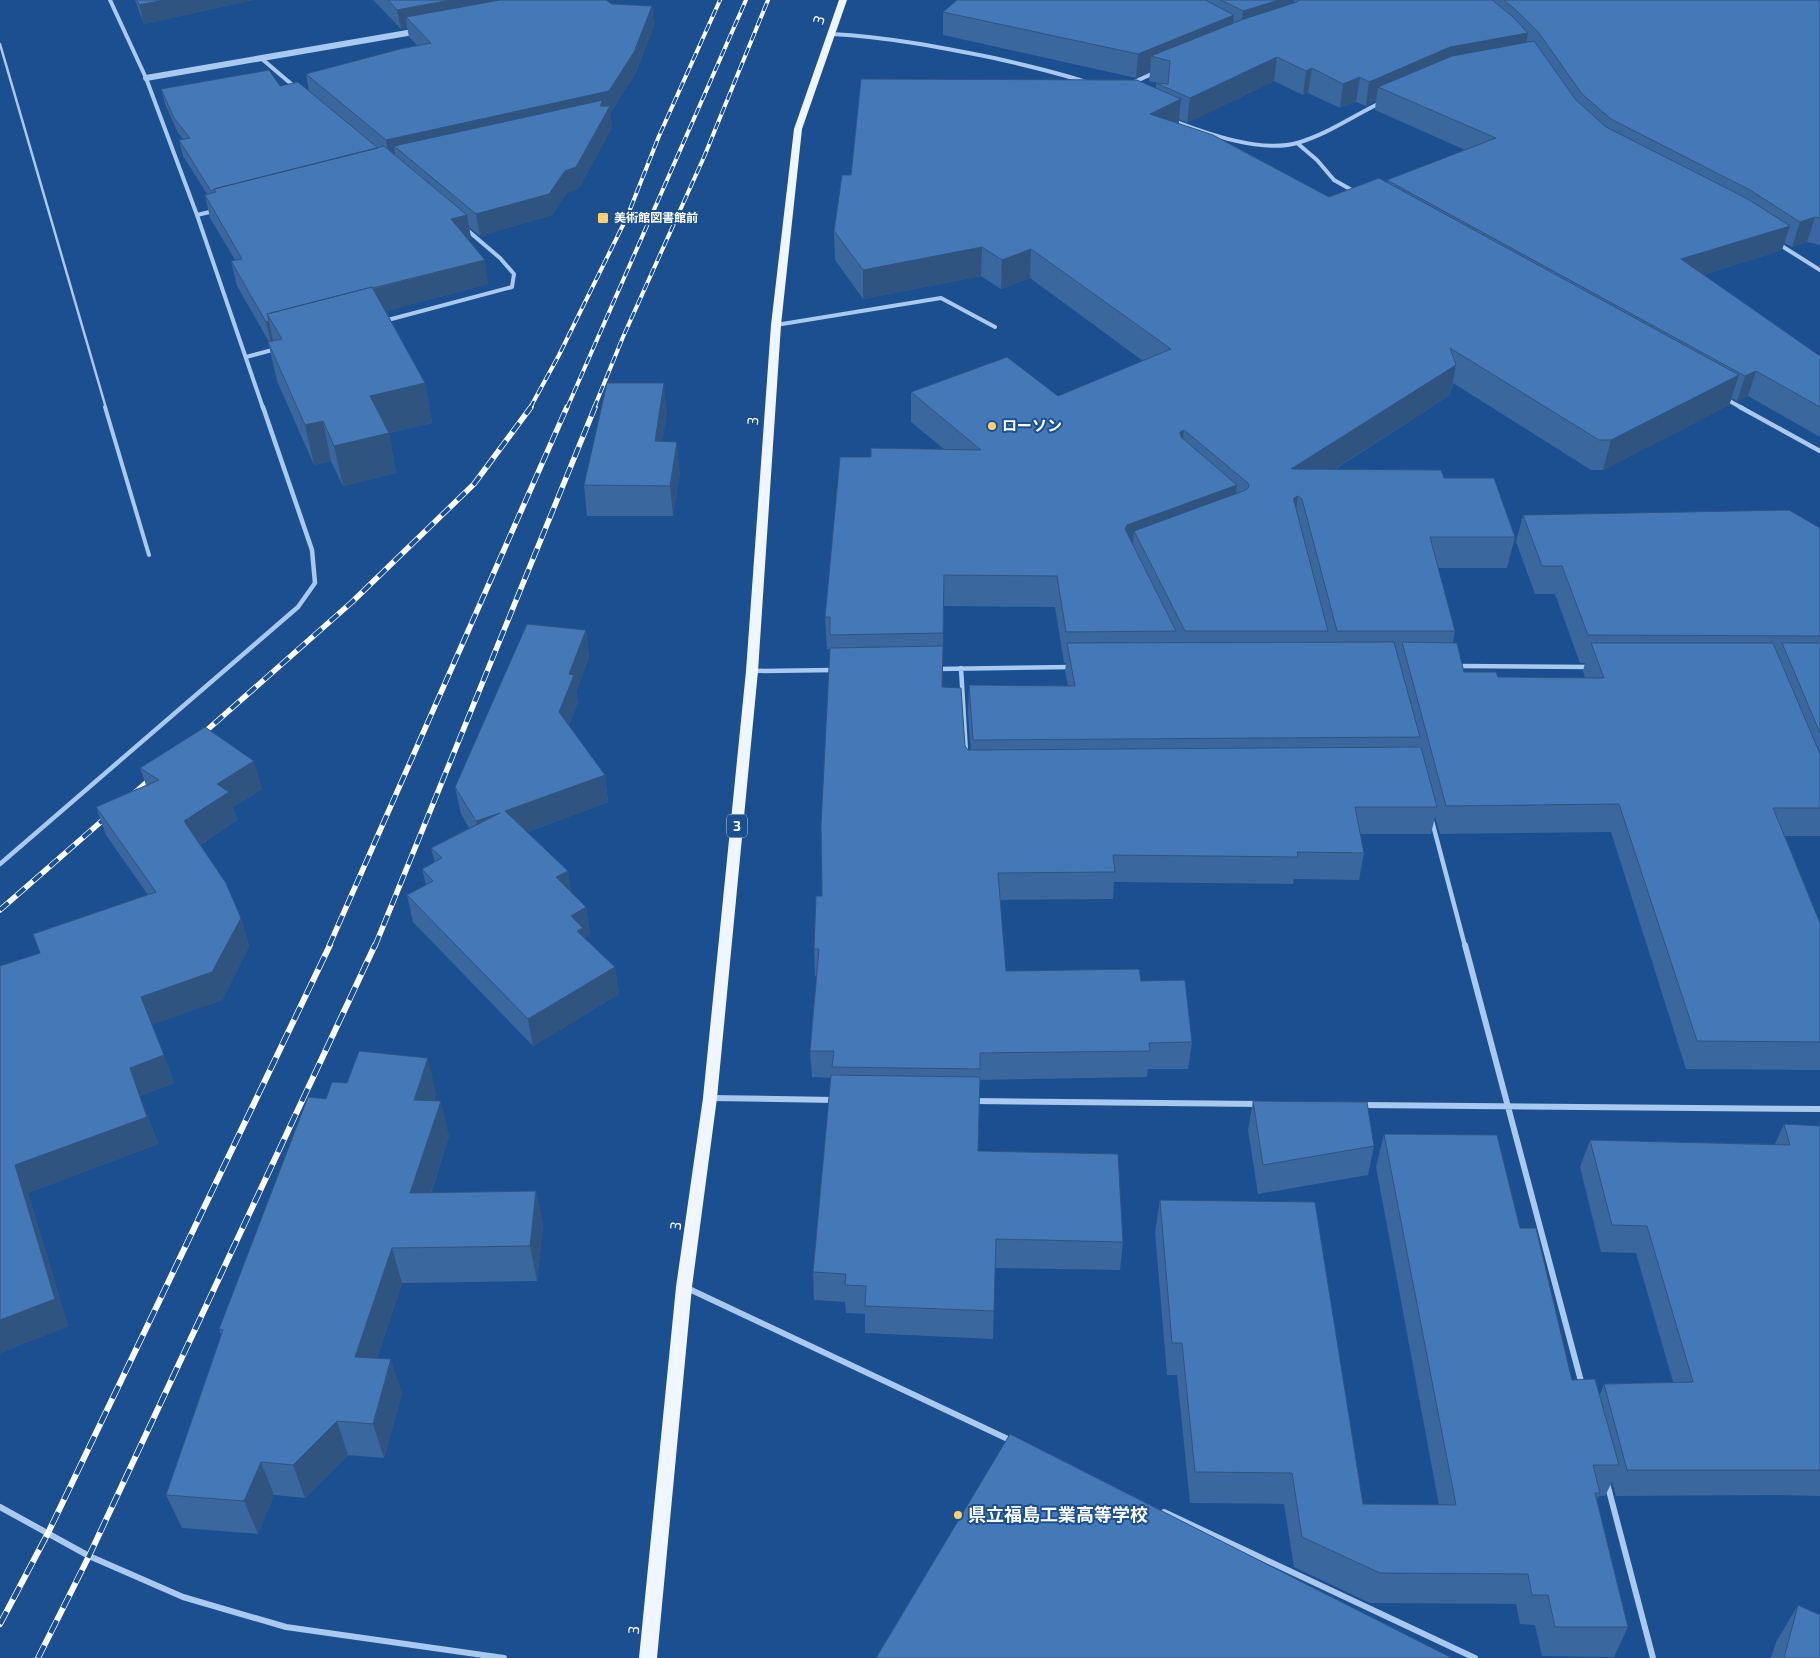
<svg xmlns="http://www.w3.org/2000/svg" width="1820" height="1658" viewBox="0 0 1820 1658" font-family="'Exo 2','Noto Sans JP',sans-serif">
<rect width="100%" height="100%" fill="#1b4f8f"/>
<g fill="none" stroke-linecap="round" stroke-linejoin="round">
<!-- service-far1 -->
<path stroke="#a9c9ee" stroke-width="2.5" d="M0 44 106 408"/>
<!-- service -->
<path stroke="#a9c9ee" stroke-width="4" d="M105 407 149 555"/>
<!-- minor-far2 -->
<path stroke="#a9c9ee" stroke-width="4" d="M110 0 146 78 197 215 263 408
M832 34C887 37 940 47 994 58 1025 65 1056 72 1086 82
M262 59 296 88
M1132 83 1156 72
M1174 121C1208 134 1261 153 1297 143 1326 135 1353 116 1380 103
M1297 143 1317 160 1334 180 1357 193
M197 215 214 211
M1777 243 1820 270
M384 321 512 287 514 274 500 258 466 229
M776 325 941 298 995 327
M246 357 276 349
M1726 399 1742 408"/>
<!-- minor-far1 -->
<path stroke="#a9c9ee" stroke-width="4.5" d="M1740 407 1820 451
M1457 666 1589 667
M961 668 966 753
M938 669 1072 667
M753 671 834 670
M1432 821 1465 946
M0 864 298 607 315 583 312 550 263 407"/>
<!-- minor -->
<path stroke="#a9c9ee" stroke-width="6" d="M1465 945 1582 1385
M711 1098 835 1100
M973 1101 1260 1104
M1361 1105 1820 1109
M687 1288 1012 1441
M1607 1483 1653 1658
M0 1507 89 1556 183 1597 286 1627 504 1658
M1164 1512 1475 1658"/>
<!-- tertiary -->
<path stroke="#a9c9ee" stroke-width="6" d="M146 78 419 31"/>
<!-- primary -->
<path fill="#f0f6ff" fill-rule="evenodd" d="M839 0H847L802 129 781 325 758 671 717 1098 692 1287 657 1658H639L676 1287 703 1098 746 671 771 325 794 129Z"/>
<!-- rail-far2 casing -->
<g stroke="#fff" stroke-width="4">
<path id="rail-far2" d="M530 408 559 355 627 217 659 136 720 0
M567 408 746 0
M594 408 623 337 704 157 768 0"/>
</g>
<!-- rail-far1 casing -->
<g stroke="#fff" stroke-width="5.5">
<path id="rail-far1" d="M198 738 352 602 474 484 531 407
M130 797 156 774
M0 910 111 813
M329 946 567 407
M375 946 595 407"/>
</g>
<!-- rail casing -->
<g stroke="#fff" stroke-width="6">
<path id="rail" d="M0 1624 48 1533 330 945
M38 1658 89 1556 375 945"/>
</g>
<!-- rail-far2 -->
<use href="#rail-far2" stroke="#1b4f8f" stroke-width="2.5" stroke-dasharray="8" stroke-linecap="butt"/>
<!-- rail-far1 -->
<use href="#rail-far1" stroke="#1b4f8f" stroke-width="4" stroke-dasharray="11" stroke-linecap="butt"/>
<!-- rail -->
<use href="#rail" stroke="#1b4f8f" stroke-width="4.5" stroke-dasharray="14" stroke-linecap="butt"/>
</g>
<!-- wall -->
<path fill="#3a679d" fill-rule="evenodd" d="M135 0H253L144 24Z
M373 0H606L612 4 652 6 654 26 636 72 611 112H610L612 127 579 188 567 192 552 215 480 236 469 227 471 238 468 239 488 284 386 311 425 383 432 423 389 433 396 473 343 486 331 461 314 465 277 381 268 342H269L237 286 231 261 235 260 210 218 205 195 207 194 183 156 179 140 183 139 178 133 165 104 161 89 280 86 309 91 306 74 417 45 409 37 407 27 401 29Z
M957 0H1820V245L1807 242 1792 247 1784 243 1782 250 1703 275 1820 356V437L1748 396 1737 401 1732 398 1729 405 1603 470H1591L1453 383 1450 395 1334 470 1444 478 1515 537 1507 568H1438L1455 631 1453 642 1464 672 1498 677 1585 678 1583 671 1585 663H1580L1555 594H1535L1516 542 1523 515 1820 528V836H1785L1820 923V1070L1686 1069 1611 832 1440 834 1435 817 1431 834H1360L1364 853 1359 880 1294 879 1293 884 1114 882 1113 899 1000 900 1006 971 1141 981 1192 1042 1188 1069H1148L1147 1077 979 1080 978 1151 1123 1242 1120 1270 995 1268 993 1339 865 1333V1314L846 1313 845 1302 814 1300 813 1272 831 1078 812 1077 810 1051 817 976H815L814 949 822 896 830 649H827L825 617 871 457 944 449 911 422V392L1058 396 1143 361 1030 278 1001 289 981 276 863 299 835 260 834 231 851 175 1156 88V83L1162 84 1149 81 1150 72 1136 78 943 35V12ZM1274 81 1303 95 1308 93 1340 108 1356 102 1366 106 1376 101 1375 110 1465 150 1387 180V183L1329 197 1179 124V119L1187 123ZM944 606 1055 607 1064 663H1066L1065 671 1068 686 969 685 968 714 971 750H968L965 746 942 687Z
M667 413 662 442 680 472 673 516H587L584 485Z
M586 630 589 657 576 692 578 702 569 725 605 775 608 802 527 832 568 871 571 893 586 907 590 934 584 938V939L615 967 619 994 533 1046 413 922 407 895 426 885 422 869 435 862 431 848 469 828 461 814 455 787Z
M140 768 262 789 233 807 237 820 200 845 241 918 249 946 222 1000 152 1024 174 1083 140 1096 158 1144 28 1193 68 1326 0 1353V966L40 953 148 895 106 835 96 807 146 785Z
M436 1093 434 1101 449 1136 431 1193 536 1191 543 1226 537 1281 402 1283 377 1358 402 1393 384 1458 348 1455 305 1498 274 1495 258 1534 182 1528 166 1495 221 1335 219 1329 326 1099Z
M1253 1101 1374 1146 1368 1175 1258 1194 1248 1130Z
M1784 1124 1820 1126V1496L1776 1495 1616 1496 1612 1482 1605 1496H1599L1597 1500 1628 1627 1614 1657 1542 1656 1535 1625 1520 1624 1516 1604 1370 1603 1294 1567 1284 1504 1190 1503 1177 1375H1167L1155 1232 1160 1200 1363 1504 1439 1505 1376 1167 1384 1134 1520 1228 1572 1380 1600 1394 1604 1384 1673 1382 1636 1253 1601 1252 1580 1167 1590 1140 1775 1144Z
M1798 1605 1820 1658H1771L1776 1642Z"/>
<!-- shaded-wall -->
<path fill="#305480" d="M164 0H253L144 24 139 5Z
M451 0H556L406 17 407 27 401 29 397 10Z
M1279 0H1294L1292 18 1240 35 1243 11Z
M652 6 654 26 636 72 611 112H610L612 127 579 188 567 192 552 215 480 236 476 214 394 146 396 160 390 161 386 140Z
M1234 15 1231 39 1170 61 1151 56 1150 72 1136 78 1138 54Z
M1528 33 1524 57 1378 87 1376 101 1366 106 1369 82 1450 47Z
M1277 57 1274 81 1187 123 1190 98Z
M1312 68 1308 93 1303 95 1306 71Z
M1360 77 1356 102 1340 108 1343 84Z
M1181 99 1178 127 1150 114Z
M467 215 471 238 455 243 451 219Z
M1815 217 1807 242 1792 247 1800 222Z
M1790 226 1782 250 1674 284 1681 259Z
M982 247 981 276 863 299V270Z
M1031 249 1030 278 1001 289 1002 260Z
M485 260 488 284 375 314 369 290Z
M269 321 274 346H272L266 322Z
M1456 365 1450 395 1286 500 1291 469Z
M1756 371 1748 396 1737 401 1745 376Z
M1739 375 1729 405 1603 470 1611 440Z
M425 383 432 423 389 433 396 473 343 486 334 446 370 396Z
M664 383 667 413 658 472 655 441Z
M323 421 331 461 314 465 305 425Z
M1184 430 1181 460 1180 432Z
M677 442 680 472 673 516 670 486Z
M1237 485 1233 516 1134 531 1132 553 1125 529 1127 525Z
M1298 496 1294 527 1290 528 1294 498Z
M586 630 589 657 576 692 578 702 563 739 559 712 569 674Z
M254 761 262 789 233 807 237 820 193 849 184 821 217 784Z
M605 775 608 802 510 838 505 811Z
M500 813 482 848 476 821Z
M568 871 572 898 556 877Z
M586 907 590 934 584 938 587 955 581 959 571 916Z
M241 918 249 946 222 1000 152 1025 141 997Z
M615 967 619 994 533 1046 528 1019Z
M164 1055 174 1083 140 1096 158 1144 28 1193 68 1326 0 1353V1320L15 1165 130 1068Z
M428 1058 436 1093 423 1135 414 1100Z
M441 1101 449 1136 419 1228 410 1193Z
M536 1191 543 1226 537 1281 530 1246Z
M392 1248 402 1283 366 1391 355 1357Z
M391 1359 402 1393 384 1458 373 1424Z
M337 1421 348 1455 305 1498 293 1465Z
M261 1462 274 1495 258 1534 244 1501Z"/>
<!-- building -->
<path fill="#4478b7" stroke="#305480" d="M137 0H164L139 5Z
M388 0H451L397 10Z
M500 0H606L612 4 652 6 634 52 609 91 386 140 306 74 400 49 431 43 406 17Z
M957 0H1205L1234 15 1138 54 943 12Z
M1221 0H1279L1243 11Z
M1299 0H1492L1513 17 1528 33 1450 47 1369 82 1360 77 1343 84 1312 68 1306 71 1277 57 1190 98 1156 83 1168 84 1170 61 1151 56 1244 19 1297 2Z
M1504 0H1820V218L1815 217 1800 222 1750 190 1611 119 1582 94 1539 33 1518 12Z
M1534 41 1576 100 1606 127 1746 198 1790 226 1681 259 1820 356V407L1756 371 1745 376 1387 180 1496 138 1378 87 1452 56Z
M269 70 280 86 298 82 378 148 214 189V190L211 191 179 140 190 138 174 118 161 89Z
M861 79 1137 80 1181 99 1150 114 1213 135 1329 197 1379 178 1739 375 1611 440H1599L1450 348 1456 365 1291 469 1441 470 1444 478H1494L1515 537H1430L1455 631H1337L1302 499 1298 496 1294 498V501L1328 631H1185L1134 531 1246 490 1249 487 1248 483 1184 430 1180 432 1181 437 1237 485 1127 525 1125 529 1176 631 1066 632 1057 576 944 575 943 633 830 635V617H825L840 457H871V448L981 450 911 392 1007 357 1058 396 1171 349 1031 249 1002 260 982 247 863 270 834 231 842 175H851Z
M603 100 600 106H610L576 167 565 171 549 194 476 214 394 146Z
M384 146 467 215 451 219 485 260 373 288 372 287 267 314 269 321 266 322 231 261 242 259 205 195 216 192 214 189Z
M372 287 425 383 370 396 389 433 334 446 323 421 305 425 268 342 282 339 267 314Z
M607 383H664L655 441 677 442 670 486 584 485Z
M1789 510 1820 528V636L1588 635 1562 566H1542L1523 515Z
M527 624 586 630 569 674 574 675 559 712 605 775 505 811 568 871 556 877 586 907 571 916 583 928 577 931 615 967 528 1019 407 895 433 881 422 869 442 858 431 848 500 813 476 821 455 787Z
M1394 642 1420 737 973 740 969 685 1075 686 1067 643Z
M1402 642 1457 643 1464 672H1496L1498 677 1604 678 1591 643H1773L1820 754V808H1773L1820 923V1042L1697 1041 1619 804 1446 806Z
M1782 643H1820V733Z
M943 646 942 687 961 688 965 746 968 750 1421 747 1437 807H1355L1364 853 1297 852 1298 857 1113 855 1115 872 998 873 1006 971 1139 969 1141 981 1185 980 1192 1042 1149 1043 1150 1051 980 1053V1069L832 1067 834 1051H810L819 949H814L816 896H822L821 825 830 648Z
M205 727 254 761 217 784 229 792 184 821 226 883 241 918 212 972 141 997 164 1055 130 1068 147 1117 15 1165 55 1299 0 1320V966L40 953 33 934 156 892 96 807 159 780 140 768Z
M359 1051 428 1058 414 1100 441 1101 410 1193 536 1191 530 1246 392 1248 355 1357 391 1359 373 1424 337 1421 293 1465 261 1462 244 1501 166 1495 223 1330 219 1329 308 1097 326 1099 332 1082 347 1083Z
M831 1075 980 1077 978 1151 1118 1154 1123 1242 996 1239 994 1311 865 1306 866 1286 845 1285 846 1274 813 1272Z
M1253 1101 1367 1102 1374 1146 1263 1165Z
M1784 1124 1820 1126V1470H1627L1604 1384 1693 1382 1647 1226 1612 1225 1590 1140 1790 1145Z
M1384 1134 1497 1135 1520 1228H1536L1572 1380 1595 1379 1619 1465H1593L1600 1493H1595L1628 1627H1555L1548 1595H1532L1528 1574 1380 1573 1302 1537 1292 1473 1195 1472 1182 1343H1172L1160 1200 1315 1202 1363 1504 1456 1505Z
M1010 1434 1452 1658H876Z
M1798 1605 1820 1615V1658H1784Z"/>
<!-- markers -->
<g fill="#ffd166" stroke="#1b4f8f" stroke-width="2">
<rect x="597" y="212" width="12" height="12" rx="2.5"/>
<circle cx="992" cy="426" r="5"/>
<circle cx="958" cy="1515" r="5"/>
</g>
<g text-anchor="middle" stroke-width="4" stroke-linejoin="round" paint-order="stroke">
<!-- far-poi labels -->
<g font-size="12" font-weight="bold" fill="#fff" stroke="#1b4f8f" text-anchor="start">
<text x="614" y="222">美術館図書館前</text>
</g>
<!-- shield labels -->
<rect fill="#1b4f8f" stroke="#bbcadd" stroke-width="1" x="727" y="814.5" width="20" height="23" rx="4"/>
<g font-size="14" font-weight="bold" fill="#fff">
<text x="737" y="831">3</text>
</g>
<!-- street labels -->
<g font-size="15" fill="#fff" stroke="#1b4f8f">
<text transform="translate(819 20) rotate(-72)" y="5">3</text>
<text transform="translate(753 421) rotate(-86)" y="5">3</text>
<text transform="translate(676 1226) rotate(-82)" y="5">3</text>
<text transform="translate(634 1630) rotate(-84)" y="5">3</text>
</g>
<!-- poi labels -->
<g font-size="15" font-weight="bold" fill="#fff" stroke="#1b4f8f" text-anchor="start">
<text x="1002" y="431">ローソン</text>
</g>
<!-- near-poi labels -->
<g font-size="18" font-weight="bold" fill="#fff" stroke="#1b4f8f" text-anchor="start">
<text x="968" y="1521">県立福島工業高等学校</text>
</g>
</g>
</svg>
